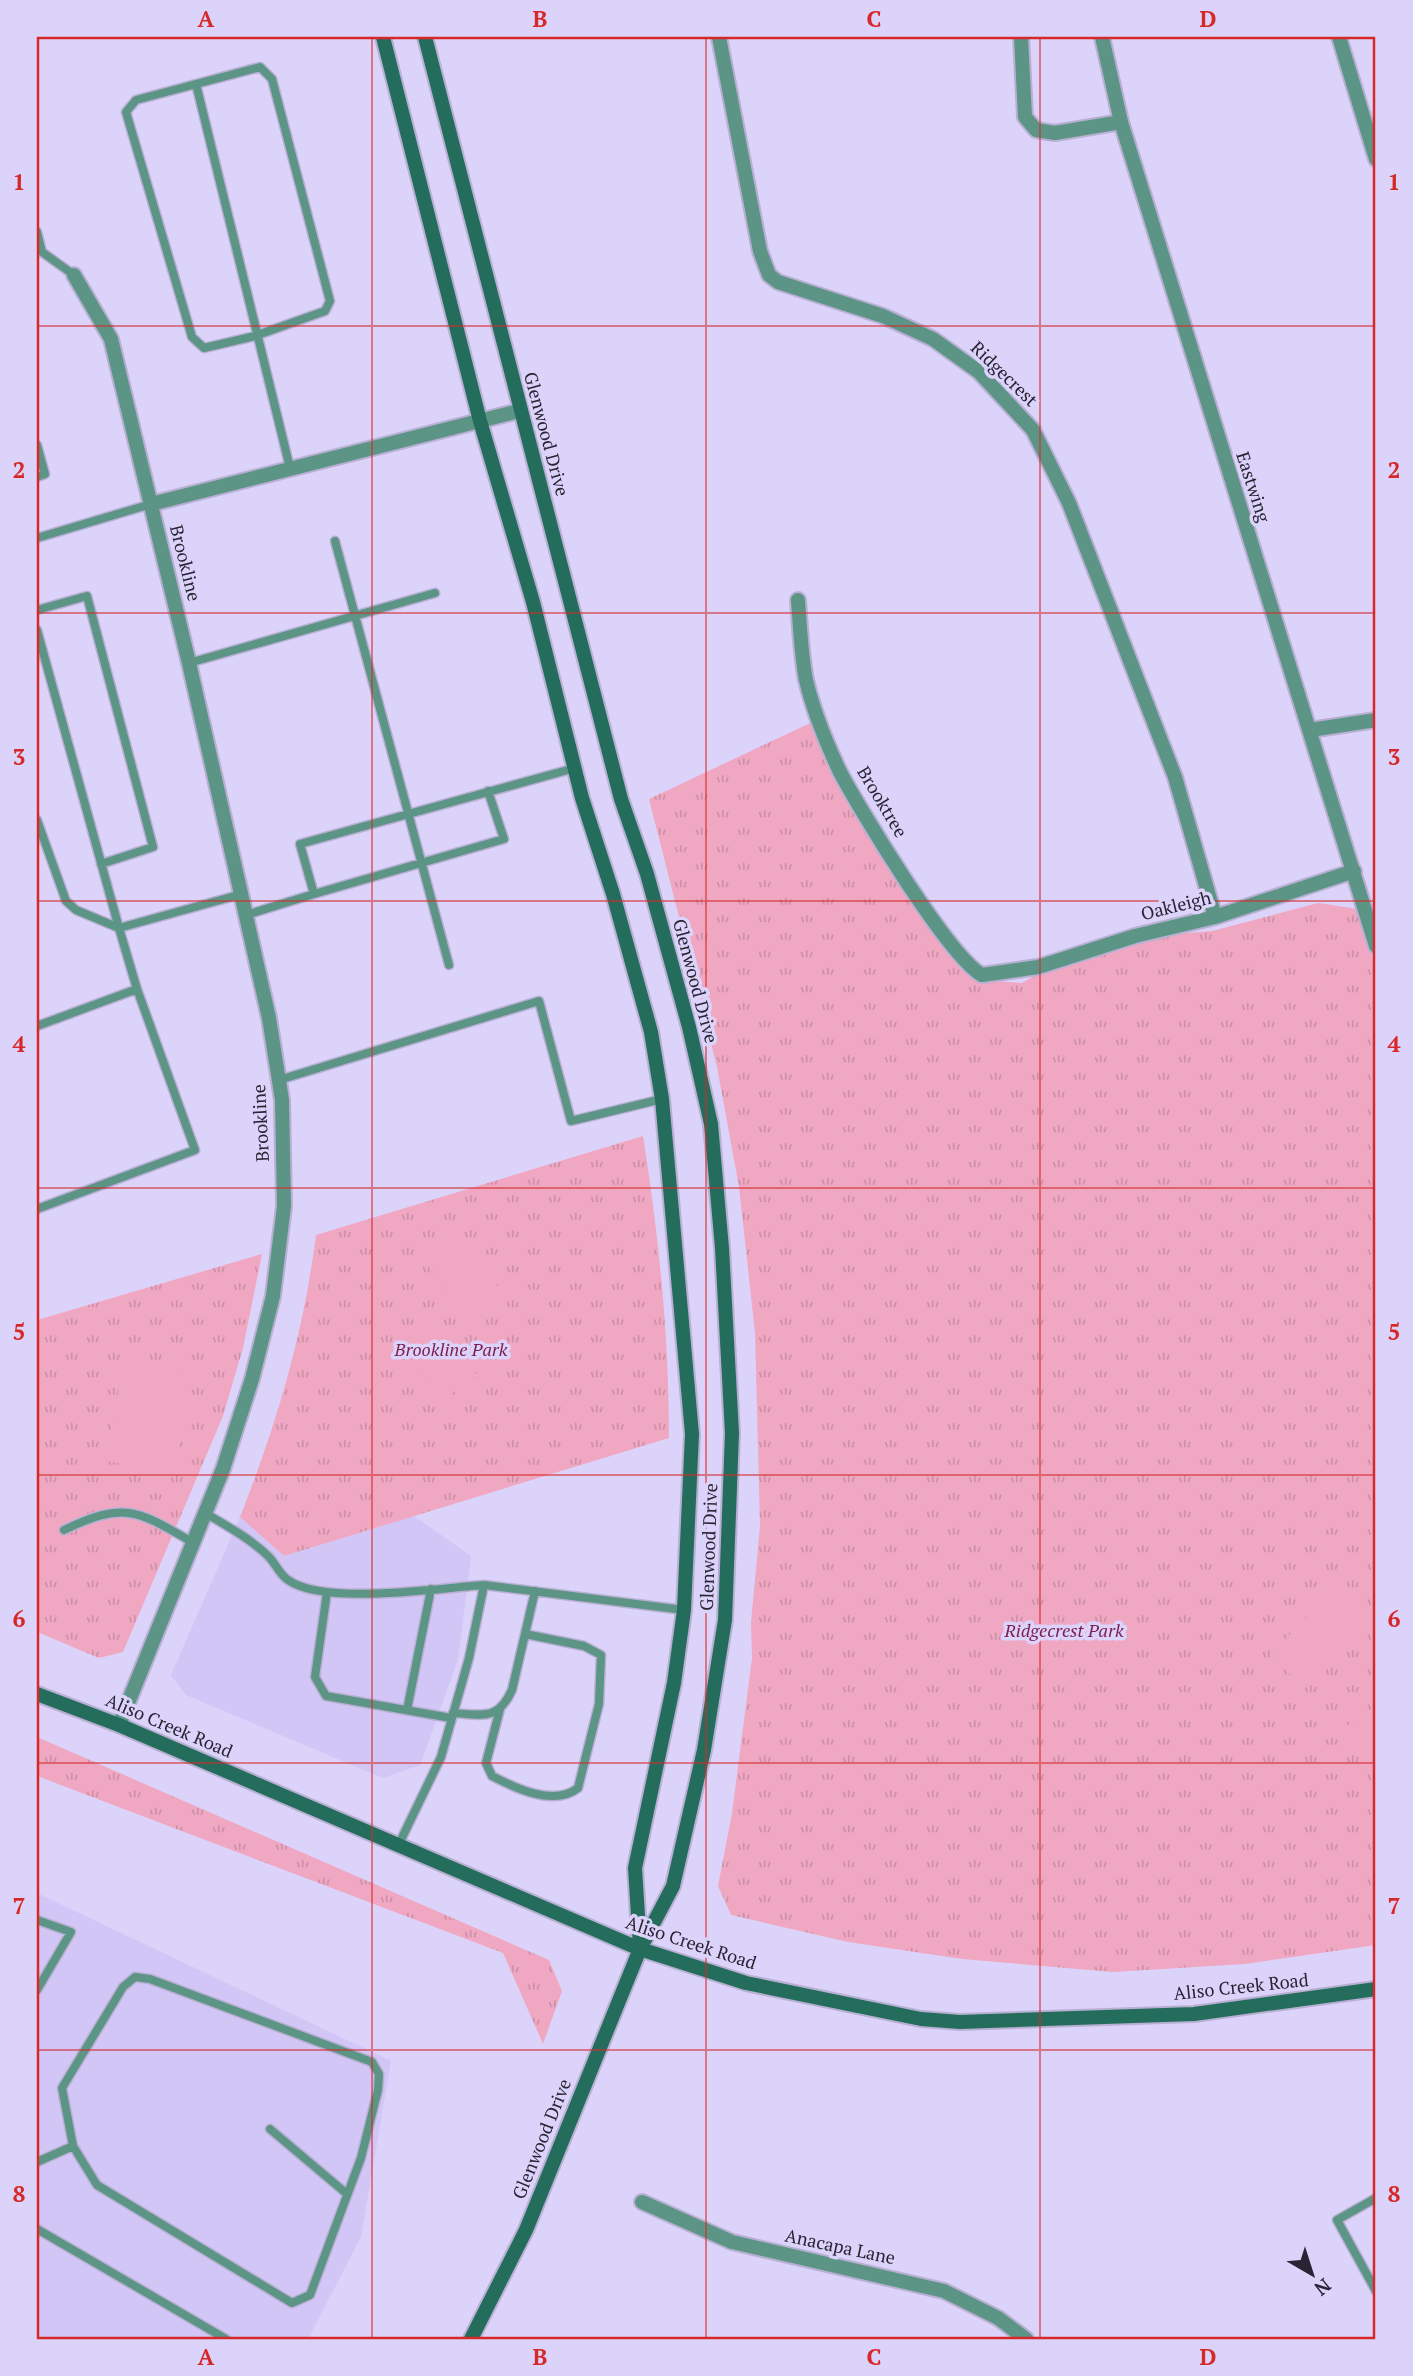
<svg xmlns="http://www.w3.org/2000/svg" width="1413" height="2376" viewBox="0 0 1413 2376" font-family="'PT Serif',serif">
<defs>
<pattern id="grass-tufts" width="24" height="20" patternUnits="userSpaceOnUse" patternTransform="scale(1.75)"><rect width="24" height="20" fill="#f0a8c2"/><path d="M3 7l-1-3M5 7V3M7 7l1-3M15 17l-1-3M17 17v-4M19 17l1-3" fill="none" stroke="#ce90a7"/></pattern>
</defs>
<rect width="100%" height="100%" fill="#dcd3fb"/>
<!-- built -->
<path fill="#d1c6f5" d="M414 1516 471 1556 458 1660 420 1765 383 1778 186 1695 171 1675 240 1517 284 1556Z
M37 1893 391 2061 361 2237 308 2339H37Z"/>
<!-- grass -->
<path fill="url(#grass-tufts)" d="M823 717 867 808 903 864 976 972 996 981 1022 983 1049 967 1160 935 1212 931 1318 903 1358 909 1376 968V1945L1245 1964 1113 1972 962 1959 848 1942 731 1915 718 1886 732 1813 752 1658 751 1622 760 1526 755 1333 739 1187 717 1067 649 799Z
M643 1136C659 1237 669 1336 669 1438L284 1556 240 1517C277 1423 303 1336 316 1235Z
M262 1254 243 1348 223 1416 123 1652 99 1658 37 1632V1320Z
M37 1737 549 1960 562 1991 543 2044 503 1953 37 1776Z"/>
<!-- pitch -->
<path fill="#f0a8c2" d="M454 1228 500 1290 466 1317 419 1254Z
M431 1313 477 1375 442 1401 396 1338Z
M124 1362 194 1373 174 1472 105 1461Z
M1335 1588 1370 1623 1305 1688 1270 1655Z
M1362 1711 1376 1725V1774L1337 1736Z"/>
<g fill="none" stroke-linecap="round" stroke-linejoin="round">
<!-- service casing -->
<g stroke="#b8b0d3" stroke-width="11">
<path id="service" d="M260 67 272 79 330 301 325 311 255 336 204 348 192 337 126 112 136 100Z
M196 84 290 468
M37 232 42 252 74 275
M37 445 45 474 37 477
M37 538 151 504
M335 541 449 965
M37 610 87 596 153 847 101 864
M37 630 119 928
M189 663 435 593
M37 820 66 901 76 910 119 928
M314 894 504 839 488 791
M246 915 314 894 300 844 575 768
M37 1026 137 989
M279 1080 539 1001 571 1121 662 1099
M37 1209 195 1150 137 989 119 928 242 894
M205 1513C227 1526 249 1538 267 1555 275 1562 279 1574 288 1580 325 1606 437 1588 484 1585
M64 1530C124 1501 137 1510 192 1542
M327 1592 315 1677 326 1696 451 1718
M500 1709 486 1763 492 1776C515 1788 554 1807 578 1788L599 1704 601 1655 584 1646 525 1634
M407 1710 431 1589
M453 1713C483 1715 498 1721 512 1690L535 1591
M398 1846 441 1757 469 1658 484 1585 684 1610
M37 1920 71 1932 37 1990
M135 1977 150 1979 372 2062 379 2074 378 2090 361 2158 310 2295 292 2303 97 2185 73 2146 62 2088 123 1987Z
M270 2129 347 2194
M37 2162 73 2146
M1376 2198 1337 2220 1376 2291
M37 2229 226 2339"/>
</g>
<!-- minor casing -->
<g stroke="#b8b0d3" stroke-width="18">
<path id="minor" d="M719 37 760 251 769 275 778 282 883 316 933 339 979 372 1033 430 1069 503 1175 777 1215 917
M1021 37 1025 117 1036 130 1055 133 1121 122
M1339 37 1376 159
M74 275 111 339 189 663 269 1018 282 1100 284 1206 273 1296 252 1379 223 1469 119 1725
M151 504 519 411
M798 600C800 626 801 654 806 680 813 710 826 742 839 770 859 809 949 957 982 975L1038 967 1135 936 1215 917 1354 871
M1310 730 1376 720
M642 2202 732 2242 944 2291 998 2318 1026 2339"/>
</g>
<!-- tertiary casing -->
<g stroke="#b8b0d3" stroke-width="18">
<path id="tertiary" d="M1102 37 1121 122 1376 946"/>
</g>
<!-- secondary casing -->
<g stroke="#b8b0d3" stroke-width="18">
<path id="secondary" d="M383 37 480 421 533 602 582 798 613 894 651 1032 662 1099 692 1434 684 1610 674 1683 635 1868 640 1947
M425 37 621 799 647 874 689 1027 711 1124 722 1248 732 1433 725 1620 704 1750 673 1886 640 1949 526 2230 471 2339
M37 1694 119 1725 640 1949 746 1983 921 2019 960 2022 1194 2014 1376 1989"/>
</g>
<!-- service -->
<use href="#service" stroke="#5c9485" stroke-width="8"/>
<!-- minor -->
<use href="#minor" stroke="#5c9485" stroke-width="14"/>
<!-- tertiary -->
<use href="#tertiary" stroke="#5c9485" stroke-width="14"/>
<!-- secondary -->
<use href="#secondary" stroke="#246d5d" stroke-width="14"/>
</g>
<!-- grid -->
<path fill="none" stroke="#d62828" stroke-width="2" stroke-opacity="0.55" d="M372 37V2339M706 37V2339M1040 37V2339M37 326H1376M37 613H1376M37 901H1376M37 1188H1376M37 1475H1376M37 1763H1376M37 2050H1376"/>
<g text-anchor="middle" stroke-width="7" stroke-linejoin="round" paint-order="stroke">
<!-- street labels -->
<g font-size="18" fill="#282433" stroke="#dcd3fb">
<text transform="translate(1004 374) rotate(44)" y="6">Ridgecrest</text>
<text transform="translate(546 434) rotate(75)" y="6">Glenwood Drive</text>
<text transform="translate(1253 487) rotate(72)" y="6">Eastwing</text>
<text transform="translate(185 563) rotate(76)" y="6">Brookline</text>
<text transform="translate(882 802) rotate(59)" y="6">Brooktree</text>
<text transform="translate(1176 906) rotate(-14)" y="6">Oakleigh</text>
<text transform="translate(695 981) rotate(75)" y="6">Glenwood Drive</text>
<text transform="translate(261 1123) rotate(-93)" y="6">Brookline</text>
<text transform="translate(709 1547) rotate(-88)" y="6">Glenwood Drive</text>
<text transform="translate(169 1726) rotate(23)" y="6">Aliso Creek Road</text>
<text transform="translate(691 1943) rotate(18)" y="6">Aliso Creek Road</text>
<text transform="translate(1241 1987) rotate(-6)" y="6">Aliso Creek Road</text>
<text transform="translate(542 2139) rotate(-68)" y="6">Glenwood Drive</text>
<text transform="translate(840 2247) rotate(12)" y="6">Anacapa Lane</text>
</g>
<!-- park labels -->
<g font-size="18" font-style="italic" fill="#7d1d4b" stroke="#dcd3fb">
<text x="451" y="1356">Brookline Park</text>
<text x="1064" y="1637">Ridgecrest Park</text>
</g>
</g>
<!-- border -->
<rect width="1413" height="2376" fill="none" stroke="#dcd3fb" stroke-width="77"/>
<!-- north arrow -->
<g transform="translate(1312 2274) rotate(141)" stroke="#dcd3fb" stroke-width="5" paint-order="stroke">
<path d="M0-5L12 26L0 18L-12 26Z" fill="#282433"/>
<text y="-10" font-size="19" font-weight="bold" text-anchor="middle" fill="#282433">N</text>
</g>
<rect x="38" y="38" width="1336" height="2300" fill="none" stroke="#d62828" stroke-width="2.5"/>
<g font-size="23" text-anchor="middle" font-weight="bold" fill="#d62828">
<text x="206" y="27">A</text>
<text x="540" y="27">B</text>
<text x="874" y="27">C</text>
<text x="1208" y="27">D</text>
<text x="19" y="190">1</text>
<text x="1394" y="190">1</text>
<text x="19" y="478">2</text>
<text x="1394" y="478">2</text>
<text x="19" y="765">3</text>
<text x="1394" y="765">3</text>
<text x="19" y="1052">4</text>
<text x="1394" y="1052">4</text>
<text x="19" y="1340">5</text>
<text x="1394" y="1340">5</text>
<text x="19" y="1627">6</text>
<text x="1394" y="1627">6</text>
<text x="19" y="1914">7</text>
<text x="1394" y="1914">7</text>
<text x="19" y="2202">8</text>
<text x="1394" y="2202">8</text>
<text x="206" y="2365">A</text>
<text x="540" y="2365">B</text>
<text x="874" y="2365">C</text>
<text x="1208" y="2365">D</text>
</g>
</svg>
